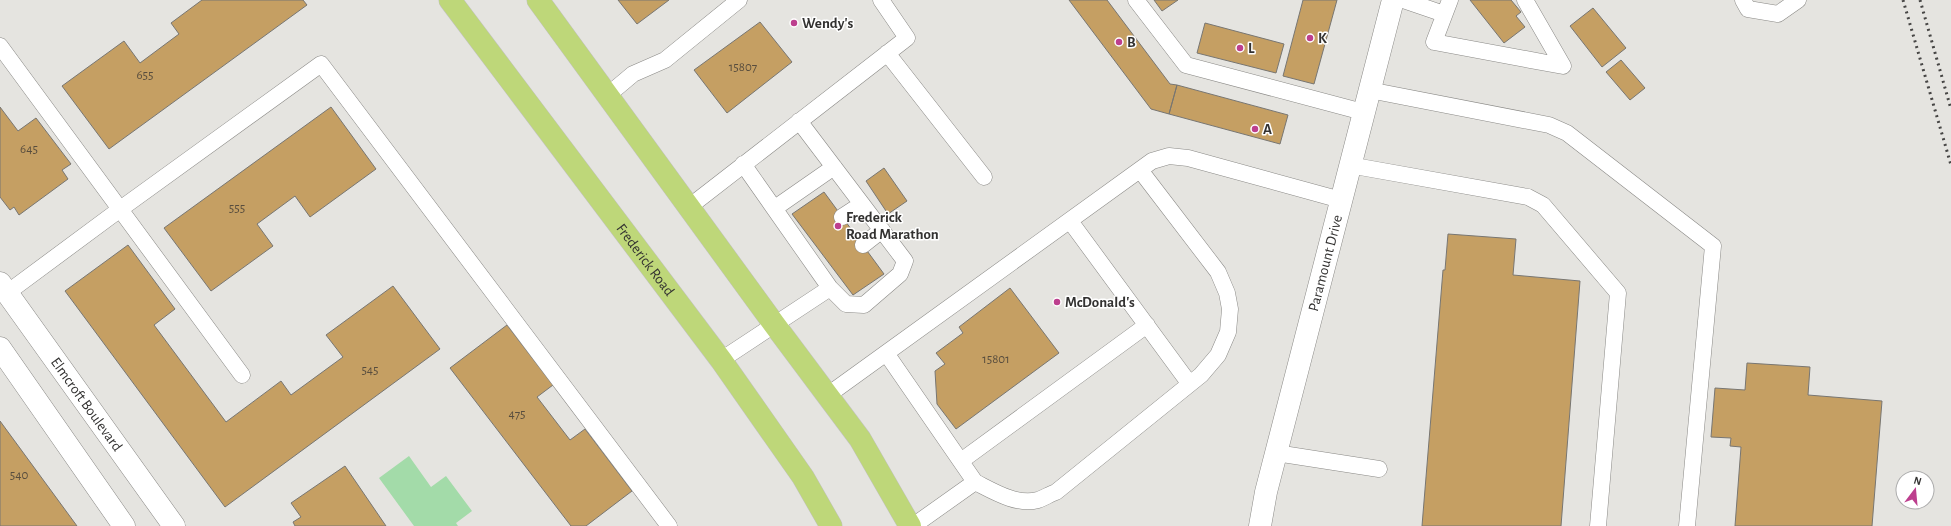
<svg xmlns="http://www.w3.org/2000/svg" width="1951" height="526" viewBox="0 0 1951 526" font-family="'Alegreya Sans',sans-serif">
<rect width="100%" height="100%" fill="#e5e4e0"/>
<!-- water -->
<path fill="#a3dba9" d="M409 456 431 487 446 476 472 511 456 523 458 526H414L379 478Z"/>
<!-- building -->
<path fill="#c59f63" stroke="#787672" d="M202 0H303L307 5 109 149 62 86 124 41 140 63 179 34 171 23Z
M618 0H669L637 24Z
M1069 0H1107L1170 84 1177 85 1169 114 1151 109Z
M1154 0H1178L1162 11Z
M1303 0H1337L1314 84 1283 76Z
M1470 0H1511L1521 12 1516 16 1525 27 1504 43Z
M1593 8 1626 48 1602 67 1570 26Z
M760 22 792 62 727 113 694 70Z
M1205 23 1284 44 1276 73 1197 53Z
M1621 60 1645 88 1630 100 1606 72Z
M1177 85 1288 115 1280 144 1169 114Z
M0 107 18 131 36 118 71 164 62 170 68 179 19 215 14 207 10 210 0 197Z
M331 107 376 169 310 217 295 196 257 224 273 246 211 291 164 228Z
M884 168 907 201 888 214 866 181Z
M824 192 884 274 853 295 792 214Z
M1448 234 1516 239 1513 275 1580 281 1561 526H1422L1443 270H1445Z
M128 245 175 309 154 325 226 422 281 381 291 395 343 357 326 335 393 286 440 349 225 507 65 291Z
M1010 288 1059 353 956 429 937 404 935 371 945 364 936 353 963 333 959 327Z
M507 325 553 385 537 397 570 440 585 429 632 491 586 526H571L450 368Z
M1747 363 1810 367 1808 395 1882 401 1872 526H1735L1741 447 1730 446 1731 438 1711 437 1715 388 1745 390Z
M0 421 77 526H0Z
M345 466 386 526H295L293 522 301 517 291 503Z"/>
<g fill="none" stroke-linecap="round" stroke-linejoin="round">
<!-- lane casing -->
<g stroke="#8a8986" stroke-width="17">
<path id="lane" d="M1136 0 1186 65 1363 112
M1403 0 1444 14
M1450 0 1434 42 1563 66 1525 0
M1743 0 1748 9 1778 14 1798 0
M0 46 242 375
M887 53 984 177
M1369 90 1549 125 1567 133 1713 246 1687 526
M608 95 633 74 665 60 739 0
M743 164 830 288
M1349 165 1528 197 1543 205 1618 293 1598 526
M689 207 907 38 881 0
M775 208 834 167
M842 217 862 204
M1070 221 1189 383
M863 245 882 230
M7 293 119 210 321 64 669 526
M886 353 975 482
M721 360 830 288 846 304 864 305 900 274 905 261 799 121
M828 395 1152 161 1169 156 1188 158 1341 200
M1276 453 1379 469
M961 461 1147 325
M913 526 975 482C993 491 1017 506 1038 500 1044 498 1050 494 1056 492L1201 375 1218 355 1228 332 1230 309 1227 293 1218 272 1140 170"/>
</g>
<!-- street casing -->
<g stroke="#8a8986" stroke-width="23">
<g id="street">
<path id="s1" d="M0 283 174 526"/>
<path d="M0 348 124 526"/>
<path id="s2" d="M1260 526 1266 492 1393 0"/>
</g>
</g>
<!-- primary casing -->
<g stroke="#c2c2c1" stroke-width="23">
<g id="primary">
<path id="s3" d="M450 0 721 360 803 477 831 526"/>
<path d="M538 0 774 324 860 439 910 526"/>
</g>
</g>
<!-- lane -->
<use href="#lane" stroke="#fff" stroke-width="16"/>
<!-- street -->
<use href="#street" stroke="#fff" stroke-width="22"/>
<!-- primary -->
<use href="#primary" stroke="#bed779" stroke-width="22"/>
<!-- rail -->
<path stroke="#464544" stroke-width="3" stroke-dasharray="2 4" stroke-linecap="butt" d="M1903 0 1951 165
M1920 0 1951 109"/>
</g>
<!-- markers -->
<g fill="#bd3f8e" stroke="#fff" stroke-width="1.5">
<circle cx="794" cy="23" r="4"/>
<circle cx="1310" cy="38" r="4"/>
<circle cx="1119" cy="42" r="4"/>
<circle cx="1240" cy="48" r="4"/>
<circle cx="1255" cy="129" r="4"/>
<circle cx="838" cy="226" r="4"/>
<circle cx="1057" cy="302" r="4"/>
</g>
<g text-anchor="middle" stroke-width="3" stroke-linejoin="round" paint-order="stroke">
<!-- number labels -->
<g font-size="13" fill="#584d3e">
<text x="743" y="71">15807</text>
<text x="145" y="79">655</text>
<text x="29" y="153">645</text>
<text x="237" y="212">555</text>
<text x="996" y="363">15801</text>
<text x="370" y="374">545</text>
<text x="517" y="418">475</text>
<text x="19" y="479">540</text>
</g>
<!-- poi labels -->
<g font-size="15" font-weight="bold" fill="#333231" stroke="#fff" text-anchor="start">
<text x="802" y="28">Wendy's</text>
<text x="1318" y="43">K</text>
<text x="1127" y="47">B</text>
<text x="1248" y="53">L</text>
<text x="1263" y="134">A</text>
<text x="846" y="222">Frederick<tspan x="846" dy="17">Road Marathon</tspan></text>
<text x="1065" y="307">McDonald's</text>
</g>
<!-- street labels -->
<g font-size="15" fill="#333231" stroke="#fff">
<text dy="5" stroke="none"><textPath href="#s3" startOffset="325">Frederick Road</textPath></text>
<text dy="5" stroke="none"><textPath href="#s2" startOffset="271">Paramount Drive</textPath></text>
<text dy="5" stroke="none"><textPath href="#s1" startOffset="149">Elmcroft Boulevard</textPath></text>
</g>
</g>
<!-- north arrow -->
<g transform="translate(1915 490) rotate(16)"><circle r="19" fill="#ffffff" stroke="#adadad"/>
<path d="M0-3L7 15L0 10L-7 15Z" fill="#bd3f8e"/>
<text y="-6" font-size="11" font-weight="bold" text-anchor="middle" fill="#333231">N</text>
</g>
</svg>
